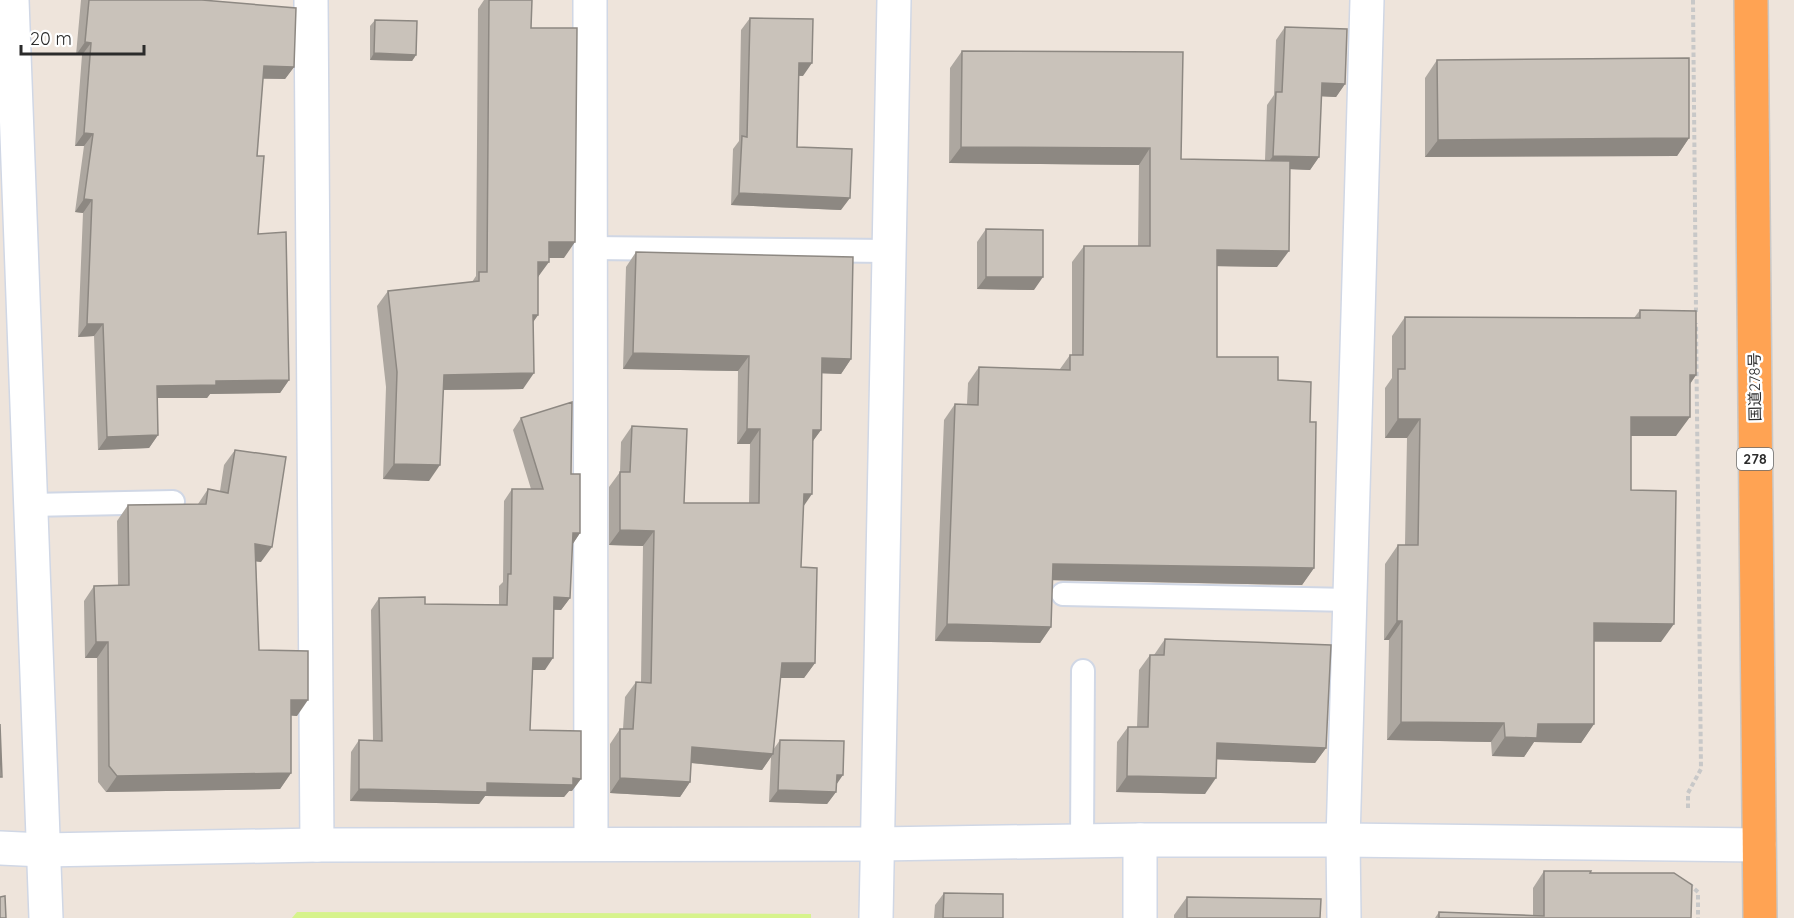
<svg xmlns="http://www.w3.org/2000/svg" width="1794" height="918" viewBox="0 0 1794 918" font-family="Quicksand,'Noto Sans JP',sans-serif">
<rect width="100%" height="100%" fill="#eee4db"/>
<!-- pitch -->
<path fill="#d6f38c" d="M297 912 811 914V918H292Z"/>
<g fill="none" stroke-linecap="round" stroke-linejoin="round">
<!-- service casing -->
<g stroke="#d0d7e5" stroke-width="26">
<path id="service" d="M590 248 889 251
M30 505 173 502
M1063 594 1350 600
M1082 841 1083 671"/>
</g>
<!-- minor casing -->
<g stroke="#d0d7e5" stroke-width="36">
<path id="minor" d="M12 0 46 918
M311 0 317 845
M590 0 591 844
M1140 840V918
M876 918 894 0
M1344 918 1343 840 1367 0"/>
</g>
<!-- tertiary casing -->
<g stroke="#d0d7e5" stroke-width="36">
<path id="tertiary" d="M0 848 43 850 317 845 878 844 1140 840H1343L1759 845"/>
</g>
<!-- trunk casing -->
<g stroke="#c8c8c8" stroke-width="36">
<path id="trunk" d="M1751 0 1760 918"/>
</g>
<!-- path -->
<path stroke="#c8c8c8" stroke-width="4" stroke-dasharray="4.5 3" stroke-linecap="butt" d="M1693 0 1696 313
M1688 808V793L1701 769 1696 323
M1689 884 1698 892V918"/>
<!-- service -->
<use href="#service" stroke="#fff" stroke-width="22"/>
<!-- minor -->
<use href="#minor" stroke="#fff" stroke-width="33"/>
<!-- tertiary -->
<use href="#tertiary" stroke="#fff" stroke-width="33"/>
<!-- trunk -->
<use href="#trunk" stroke="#ffa353" stroke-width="33"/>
</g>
<!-- wall -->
<path fill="#ada7a0" d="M81 0H202L294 67 285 79H263L257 156 258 234 289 380 280 393 210 394 207 398H157L158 435 149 448 98 450 94 336 78 337 83 213 75 212 84 146H75L82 55H76Z
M484 0H532L531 28 564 258H549L538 277V315L533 322 523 389 443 390 429 481 383 479 386 387 377 306 388 291 472 282 476 276 478 9Z
M750 18 803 76H799L797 147 841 210 731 205 733 149 739 141 741 30Z
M375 20 416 55 412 61 370 60V26Z
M1285 27 1345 84 1336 97 1321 96 1319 157 1310 170 1290 169 1277 267 1217 266V357L1278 380 1310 422 1314 568 1302 585 1052 580 1051 627 1040 643 935 641 944 420 955 404H967L968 383 979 367 1060 369 1070 355H1072V262L1084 246H1138L1139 165 949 163 950 68 962 51 1181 159 1265 160 1267 105 1274 95 1276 40Z
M1437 60 1689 138 1677 156 1425 157V78Z
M986 229 1034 290 977 289V242Z
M636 252 851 359 841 374 822 373 821 430 813 441 803 507 801 567 815 663 804 678H780L773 750 780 740 836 784V792L827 804 769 802 771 757 762 770 691 763 690 782 680 797 610 793V744L620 729H623L625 697 636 682H641L643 546 609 545V487L620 472 621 442 632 426 684 503H749L750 444H737L738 371 623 369 626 267Z
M1640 310 1696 375 1690 384 1676 436H1631V490L1661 642H1594V724L1581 743 1534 742 1524 757 1492 756 1491 742 1387 740 1389 640H1384L1385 564 1398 545H1405L1407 438H1385V388L1392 378V336L1405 317 1634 318Z
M521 418 571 474 580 533 572 545 570 598 561 610H554L545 670H533L530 730 572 791H569L564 797 485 796 479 804 350 801 351 752 359 740H373L371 610 379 598 425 604 499 605V586L503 582 504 501 512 489H531L513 430Z
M235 450 261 562 256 561 259 650 297 716 291 715V773L280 789 106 792 98 782 97 658H85L84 601 94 586 118 585 117 521 128 505 198 504 208 489 220 491 224 465Z
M1165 639 1326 748 1315 763 1217 759 1205 794 1116 792 1117 742 1128 727H1137L1139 670 1150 655H1154Z
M1544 871 1590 873 1691 918H1435L1439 912 1533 915V888Z
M944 893 1003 918H934L935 905Z
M1187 897 1320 918H1174V915Z"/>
<!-- shaded-wall -->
<path fill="#8d8882" d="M85 42 91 43 82 55H76Z
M374 53 416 55 412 61 370 60Z
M799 63H812L803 76 790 75Z
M264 66 294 67 285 79 255 78Z
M1322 83 1345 84 1336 97 1313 96Z
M84 133 93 134 84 146H75Z
M1689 138 1677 156 1425 157 1438 140Z
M961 147 1150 148 1139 165 949 163Z
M1273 156 1319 157 1310 170 1264 168Z
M739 193 850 198 841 210 731 205Z
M84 199 92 200 83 213 75 212Z
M549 242H575L564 258H538Z
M1217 250 1289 251 1277 267 1206 266Z
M538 262H549L538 277Z
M986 277H1043L1034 290 977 289Z
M533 315H538L527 331Z
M87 324H103L94 336 78 337Z
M633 353 749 356 738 371 623 369Z
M822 358 851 359 841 374 811 373Z
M534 373 523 389 433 390 444 375Z
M1690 375H1696L1683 394Z
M289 380 280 393 210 394 207 398H148L157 386 216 381Z
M1631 417H1690L1676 436H1618Z
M1398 419H1420L1407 438H1385Z
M747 429H760L750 444H737Z
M813 430H821L810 445Z
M158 435 149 448 98 450 107 437Z
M394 464 440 465 429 481 383 479Z
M804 494H812L801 510Z
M620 530 654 531 643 546 609 545Z
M573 533H580L572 545Z
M255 544 272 547 261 562 245 560Z
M1053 564 1314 568 1302 585 1041 580Z
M554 597 570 598 561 610 546 609Z
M1397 621H1402L1389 640H1384Z
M1594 623 1674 624 1661 642 1581 641Z
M947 624 1051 627 1040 643 935 641Z
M96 642H108L97 658H85Z
M533 658H553L545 670H525Z
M782 663H815L804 678H771Z
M291 700H308L297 716 280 715Z
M1401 722 1504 723 1491 742 1387 740Z
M1538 724H1594L1581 743 1534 742 1524 757 1492 756 1505 737Z
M1217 743 1326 748 1315 763 1206 759Z
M692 747 773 754 762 770 682 762Z
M291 773 280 789 106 792 117 776Z
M837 775H843L834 788Z
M1127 776 1216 778 1205 794 1116 792Z
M573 778 581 779 572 791H569L564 797 485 796 479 804 350 801 359 789 487 783Z
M620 778 690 782 680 797 610 793Z
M778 790 836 792 827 804 769 802Z"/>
<!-- building -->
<path fill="#c9c2ba" stroke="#8d8882" stroke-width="1.5" d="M89 0H202L296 8 294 67 264 66 257 156H264L258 234 286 232 289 380 216 381V385L157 386 158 435 107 437 103 324H87L92 200 84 199 93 134 84 133 91 43 85 42Z
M489 0H532L531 28H577L575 242H549V262H538V315H533L534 373 444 375 440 465 394 464 397 372 388 291 479 281V272H487Z
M750 18 813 19 812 63H799L797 147 852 149 850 198 739 193 742 136 747 137Z
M375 20 417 21 416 55 374 53Z
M1285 27 1347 29 1345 84 1322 83 1319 157 1273 156 1276 92H1282Z
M962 51 1183 52 1181 159 1290 161 1289 251 1217 250V357H1278V380L1311 382 1310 422H1316L1314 568 1053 564 1051 627 947 624 955 404 978 405 979 367 1070 370V355H1083L1084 246H1150V148L961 147Z
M1689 58V138L1438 140 1437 60Z
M986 229 1043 230V277H986Z
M636 252 853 257 851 359 822 358 821 430H813L812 494H804L801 567 817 568 815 663H782L773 754 692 747 690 782 620 778V729H633L636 682 651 683 654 531 620 530V472H630L632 426 687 429 684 503H759L760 429H747L749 356 633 353Z
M1640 310 1696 311V375H1690V417H1631V490L1676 491 1674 624 1594 623V724H1538L1537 738 1505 737 1504 723 1401 722 1402 621H1397L1398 545H1418L1420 419H1398V369H1405V317L1640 318Z
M572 402 571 474H580V533H573L570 598 554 597 553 658H533L530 730 581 731V779L573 778V785L487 783V792L359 789V740L382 741 379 598 425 597V604L507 605 508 574H511L512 489H543L521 418Z
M235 450 286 457 272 547 255 544 259 650 308 651V700H291V773L117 776 109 766 108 642H96L94 586 129 585 128 505 206 504 208 489 228 493Z
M1165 639 1331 645 1326 748 1217 743 1216 778 1127 776 1128 727H1148L1150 655H1164Z
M0 724 2 777H0Z
M780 740 844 741 843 775H837L836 792 778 790Z
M1544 871H1591L1590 873H1674L1692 885 1691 918H1439V912L1544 916Z
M944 893 1003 894V918H943Z
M5 896 6 918H0V897Z
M1187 897 1321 899 1320 918H1187Z"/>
<g text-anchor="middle" stroke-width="5" stroke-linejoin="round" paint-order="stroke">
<!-- shield labels -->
<rect fill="#fff" stroke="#6b6b6b" stroke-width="1.5" x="1737" y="448" width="36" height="22" rx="4.5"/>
<g font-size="14" font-weight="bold" fill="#2b2b2b">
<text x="1755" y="464">278</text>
</g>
<!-- street labels -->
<g font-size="15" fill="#2b2b2b" stroke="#fff">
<text transform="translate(1755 387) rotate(-91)" y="5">国道278号</text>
</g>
</g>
<!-- scale -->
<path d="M21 45v9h123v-9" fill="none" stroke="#2b2b2b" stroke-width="3"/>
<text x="30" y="45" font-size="18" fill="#2b2b2b" stroke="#ffffff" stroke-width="4.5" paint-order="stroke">20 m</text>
</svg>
